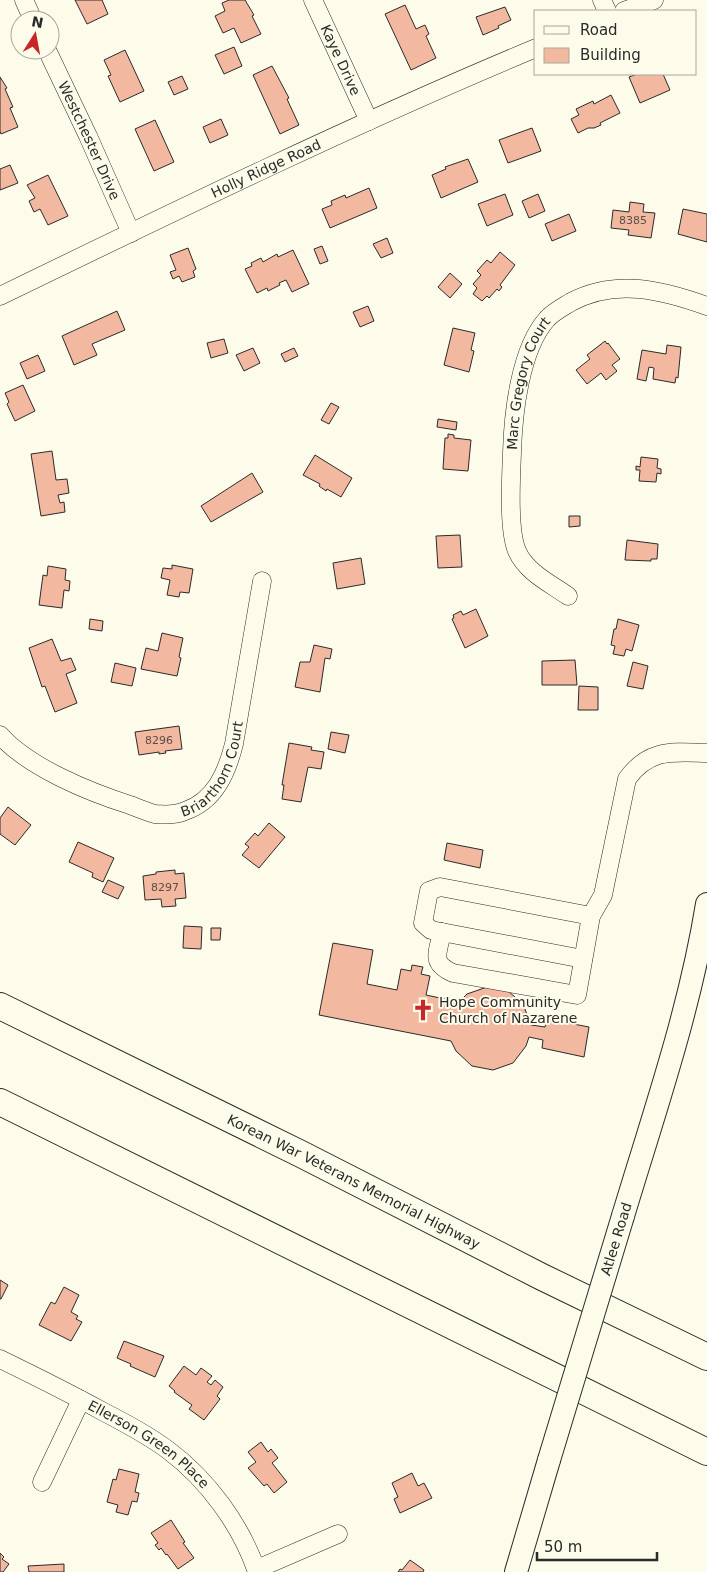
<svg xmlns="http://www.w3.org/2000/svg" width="707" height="1572" viewBox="0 0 707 1572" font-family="'DejaVu Sans',sans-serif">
<rect width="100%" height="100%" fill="#fdfbea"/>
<!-- building -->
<path fill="#f2b8a0" stroke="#2b2b2b" d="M75 0H102L108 14 87 24Z
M229 0H245L254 15 252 16 261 34 241 43 234 28 223 33 215 16 225 11 222 3Z
M405 5 416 29 425 25 429 34 426 36 436 58 411 70 385 14Z
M505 7 511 20 498 26 499 28 483 35 476 17Z
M234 47 242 66 224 74 215 55Z
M125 50 144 91 120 102 108 76 111 75 104 60Z
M272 66 289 98 287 99 299 125 280 134 253 75Z
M637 74H663L670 90 640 103 629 77Z
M182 76 188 89 174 95 168 82Z
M0 77 7 88 5 89 13 107 10 108 18 127 1 134 0 131Z
M611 95 620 113 600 123 601 125 594 128H588L578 133 571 119 579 115 576 109 593 101 594 104Z
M221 119 228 135 210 143 203 127Z
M155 120 174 162 154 171 135 129Z
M532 128 541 151 508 163 499 140Z
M468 159 478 182 441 198 432 175 446 169 445 167Z
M10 165 18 183 0 190V169Z
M48 175 68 216 48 225 40 209 34 212 29 201 35 198 27 185Z
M369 188 377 208 330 228 322 209 332 205 331 201 345 195 346 198Z
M505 194 513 215 487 226 478 204Z
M538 194 545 211 529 218 522 201Z
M630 202 644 204 643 212 655 213 651 238 628 235 629 230 611 228 613 210 629 212Z
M683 209 707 214V242L678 234Z
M569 214 576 231 552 241 545 224Z
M387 238 393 253 381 258 373 244Z
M322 246 328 261 320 264 314 249Z
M188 248 196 269 193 271 195 277 182 282 179 276 173 279 170 272 176 270 170 255Z
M293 250 309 284 292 292 286 280 279 283 280 285 268 291 267 288 257 293 245 269 252 266 251 263 261 258 263 262 277 254 278 257Z
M500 252 515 265 500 285 502 287 499 291 497 289 489 298 487 296 482 301 473 294 477 288 473 284 481 275 477 271 487 260 491 263Z
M450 273 462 284 450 298 438 287Z
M368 306 374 321 360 327 353 312Z
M117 311 125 330 92 344 97 355 74 365 62 336Z
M453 328 475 333 471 350 474 351 469 372 444 365Z
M224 339 228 353 211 358 207 343Z
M605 341 607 344 608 343 620 359 612 365 617 371 606 380 601 373 587 384 576 370 590 359 587 355Z
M667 345 681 347 678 378 676 377 675 383 653 379 654 368 649 367 646 381 637 379 642 350 666 354Z
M253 348 260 363 244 371 236 355Z
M294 348 298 356 285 362 281 354Z
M38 355 45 371 27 379 20 363Z
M23 385 35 411 15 421 7 404 9 402 5 393Z
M331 403 339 407 329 424 321 420Z
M438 419 457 422 456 430 437 427Z
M448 434 454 435V438L471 440 468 471 443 469 445 438H448Z
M52 451 56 480 67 479 69 493 58 495 60 503 64 502 65 512 41 516 31 454Z
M315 455 352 478 341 497 327 489 326 491 319 486 320 484 303 475Z
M641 457 658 459 657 468 661 469V474L657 473 656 482 639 481 640 470H636V466L640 467Z
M252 473 263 492 211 522 201 506Z
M569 516H580V526L569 527Z
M460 535 462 567 438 568 436 536Z
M627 540 658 544 657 559H651V561L625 560Z
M361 558 365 584 337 589 333 563Z
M172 565 193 569 189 593 180 592 179 597 167 595 170 580 161 578 163 568 172 569Z
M48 566 66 569 65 580 70 581 69 591 64 590 62 608 39 605 43 575 47 576Z
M476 609 488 636 465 648 452 619 454 618 453 615 461 611 463 615Z
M90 619 103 621 102 631 89 629Z
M618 619 639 625 632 651 626 649 624 656 613 654 615 646 611 645 614 629H616Z
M162 633 183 638 179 657 181 658 177 676 141 669 146 648 158 651Z
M52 639 61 661 71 658 76 670 66 674 77 703 55 712 45 686 42 687 29 648Z
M314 645 332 649 330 659 325 658 320 692 295 687 300 662H310Z
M575 660 577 685H542V661Z
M633 662 648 666 643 689 627 686Z
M115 663 136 668 132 686 111 682Z
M579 686 598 687V710H578Z
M179 726 182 749 165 751 166 753 159 754V752L139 755 135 732Z
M331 732 349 735 345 753 328 749Z
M289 743 312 747 311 750 324 752 321 769 308 767 301 802 282 799 284 785H282Z
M8 807 31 825 15 845 0 834V818Z
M269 823 285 837 259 868 242 855 249 847 245 844 255 833 258 836Z
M78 842 114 858 103 882 92 877 93 873 69 862Z
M447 843 483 850 480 868 444 860Z
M175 870V874L184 873 186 898 175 899 176 906 162 907 161 899 145 900 143 876 156 874V872Z
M108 880 124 887 118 899 102 892Z
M184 926 202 927 201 949 183 948Z
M211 928H221L220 940H211Z
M333 943 373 950 367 984 397 990 401 969 411 971 412 965 423 967 421 974 430 976 426 995 459 1002 467 994 487 987 508 991 523 1004 531 1025 545 1027 547 1019 589 1027 584 1057 542 1048 543 1040 529 1037 526 1046 513 1063 493 1070 472 1066 456 1051 451 1041 319 1015Z
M0 1280 8 1285 1 1299H0Z
M64 1287 79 1295 71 1312 78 1316 76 1319 82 1322 71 1341 39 1325 51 1302 55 1304Z
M124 1341 164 1356 155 1377 130 1366 131 1364 117 1358Z
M184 1366 196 1375 201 1368 212 1376 207 1382 211 1385 215 1380 223 1387 217 1396 220 1399 204 1420 189 1409 192 1405 174 1392 175 1391 169 1386Z
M261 1442 268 1452 271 1449 278 1458 272 1463 287 1482 274 1493 267 1484 264 1486 248 1468 256 1462 248 1452Z
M119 1469 139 1474 135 1492 139 1493 137 1502 132 1501 128 1515 116 1512 118 1505 107 1502 113 1479 116 1480Z
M412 1473 418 1486 424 1483 432 1498 400 1513 394 1499 398 1497 392 1483Z
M171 1520 185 1542 183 1543 194 1558 178 1569 167 1554 166 1555 161 1548 159 1550 155 1545 158 1543 151 1533Z
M0 1553 4 1557 2 1559 9 1564 3 1572H0Z
M410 1560 424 1570 423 1572H398L400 1569 402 1570Z
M64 1564V1572H29L28 1566Z"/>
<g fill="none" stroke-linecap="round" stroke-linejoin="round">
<!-- minor casing -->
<g stroke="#2b2b2b" stroke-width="19">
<g id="minor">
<path d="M24 0 33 20"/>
<path id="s1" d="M313 0 369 121"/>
<path d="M602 0 607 11"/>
<path d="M624 11 654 0"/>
<path id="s2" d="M47 50 88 136 131 233"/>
<path id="s3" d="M0 296C177 210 354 124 536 48"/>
<path id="s4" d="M568 596C551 584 526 572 517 551 508 530 511 478 512 453 513 414 520 349 547 319 553 312 563 307 571 302 616 278 662 290 707 306"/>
<path id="s5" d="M0 735C28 767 89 792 130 805 138 808 147 812 155 814 165 815 176 815 185 811 215 801 227 772 234 744L262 581"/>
<path d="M442 932C438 953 430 963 453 973L577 995 591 916 603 895 627 779C649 748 673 752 707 753"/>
<path d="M583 959 431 930 423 923 429 891 440 887 591 916"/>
<path id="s6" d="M0 1359C35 1376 69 1393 102 1411 125 1423 148 1435 168 1450 208 1480 241 1525 257 1572"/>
<path d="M42 1482 81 1400"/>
<path d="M257 1569 338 1534"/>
</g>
</g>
<!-- major casing -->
<g stroke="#2b2b2b" stroke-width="24">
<path id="major" d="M623 1216C654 1113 690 1010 707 904
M516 1572 549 1460"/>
</g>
<!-- highway casing -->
<g stroke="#2b2b2b" stroke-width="28">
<g id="highway">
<path id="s7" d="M0 1006 301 1154 542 1277 707 1357"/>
<path d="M0 1102 707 1452"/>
</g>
</g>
<!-- minor -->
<use href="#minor" stroke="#fdfbea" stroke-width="18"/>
<!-- major -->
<use href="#major" stroke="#fdfbea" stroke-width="22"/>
<!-- highway -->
<use href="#highway" stroke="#fdfbea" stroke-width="26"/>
<!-- major-bridge casing -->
<g stroke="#2b2b2b" stroke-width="24" stroke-linecap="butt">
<path id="major-bridge" d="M549 1460 623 1216"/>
</g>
<!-- major-bridge -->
<use href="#major-bridge" stroke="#fdfbea" stroke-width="22"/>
</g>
<!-- icons -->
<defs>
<g id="church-bare" transform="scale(1.725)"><path d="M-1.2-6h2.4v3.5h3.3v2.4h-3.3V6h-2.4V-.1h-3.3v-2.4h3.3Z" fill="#c62828" stroke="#fdfbea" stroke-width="2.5" paint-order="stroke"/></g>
</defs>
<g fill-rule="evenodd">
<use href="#church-bare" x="423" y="1010"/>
</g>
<g text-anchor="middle" stroke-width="4" stroke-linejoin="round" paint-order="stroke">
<!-- number labels -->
<g font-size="11" fill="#5d4e48">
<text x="633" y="224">8385</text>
<text x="159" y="744">8296</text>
<text x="165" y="891">8297</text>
</g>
<!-- street labels -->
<g font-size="14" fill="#2b2b2b" stroke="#fdfbea">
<text dy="5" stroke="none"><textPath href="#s1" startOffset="66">Kaye Drive</textPath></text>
<text dy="5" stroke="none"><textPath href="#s2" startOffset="100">Westchester Drive</textPath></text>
<text dy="5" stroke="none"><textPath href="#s3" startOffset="295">Holly Ridge Road</textPath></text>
<text dy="5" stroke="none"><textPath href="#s4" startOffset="240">Marc Gregory Court</textPath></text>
<text dy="5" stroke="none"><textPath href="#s5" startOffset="259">Briarthorn Court</textPath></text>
<text dy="5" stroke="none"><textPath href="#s7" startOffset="395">Korean War Veterans Memorial Highway</textPath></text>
<text transform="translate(616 1239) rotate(-73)" y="5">Atlee Road</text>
<text dy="5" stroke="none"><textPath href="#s6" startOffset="172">Ellerson Green Place</textPath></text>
</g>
<!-- poi labels -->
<g font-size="14" fill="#2b2b2b" stroke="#fdfbea" text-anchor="start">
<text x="439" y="1007">Hope Community<tspan x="439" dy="16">Church of Nazarene</tspan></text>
</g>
</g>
<!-- legend -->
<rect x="534" y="10" width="162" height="65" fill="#fdfbea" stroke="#a9a89e"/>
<rect x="544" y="26" width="25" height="8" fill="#fdfbea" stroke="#a9a89e"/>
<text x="580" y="35" font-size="15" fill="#2b2b2b">Road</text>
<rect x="544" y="48" width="25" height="15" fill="#f2b8a0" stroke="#a9a89e"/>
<text x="580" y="60" font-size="15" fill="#2b2b2b">Building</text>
<!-- north arrow -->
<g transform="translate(35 35) rotate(11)"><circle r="24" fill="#fdfbea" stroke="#a9a89e"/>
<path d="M0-4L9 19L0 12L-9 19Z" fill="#c62828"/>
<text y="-8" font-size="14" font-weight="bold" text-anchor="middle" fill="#2b2b2b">N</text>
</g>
<!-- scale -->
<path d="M537 1552v8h120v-8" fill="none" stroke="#2b2b2b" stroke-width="2.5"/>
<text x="544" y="1552" font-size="15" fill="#2b2b2b" stroke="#fdfbea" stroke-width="4" paint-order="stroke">50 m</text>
</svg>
